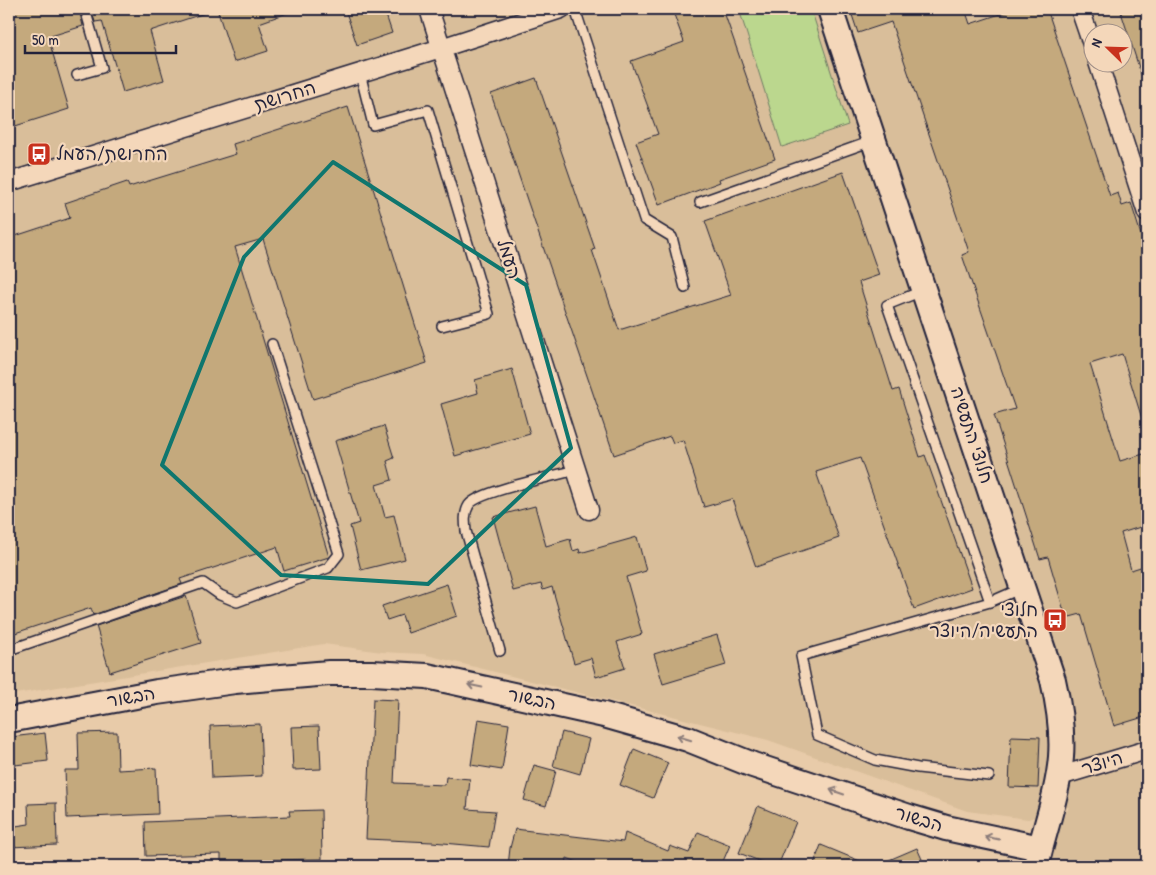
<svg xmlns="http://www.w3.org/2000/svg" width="1156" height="875" viewBox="0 0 1156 875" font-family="'Patrick Hand','Playpen Sans Hebrew',sans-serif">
<rect width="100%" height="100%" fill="#e8cba9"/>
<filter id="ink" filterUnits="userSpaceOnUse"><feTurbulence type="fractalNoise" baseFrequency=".02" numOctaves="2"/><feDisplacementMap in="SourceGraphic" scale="10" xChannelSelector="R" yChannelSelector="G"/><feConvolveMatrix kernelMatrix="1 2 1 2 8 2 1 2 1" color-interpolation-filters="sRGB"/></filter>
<g filter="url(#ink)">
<!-- built -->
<path fill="#d9be9a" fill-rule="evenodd" d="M9 9H1147V866H1046L1055 834 1069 807 1028 819 967 811 768 740 423 654 382 652 324 644 9 695ZM1094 32H1124V62H1094Z"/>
<!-- green -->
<path fill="#bbd78e" stroke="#6e7c64" d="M739 9H811L848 125 782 147Z"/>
<!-- building -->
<path fill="#c4a97d" stroke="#22223b" d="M9 9H79L83 26 48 37 69 109 9 128Z
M91 9H208V12L150 31 164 80 123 92 102 21 95 22Z
M217 9H293V11L259 23 268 51 234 62Z
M345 9H384L392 33 357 45Z
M672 9H723L775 159 719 179 720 182 659 205 636 142 658 134 631 61 684 42Z
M850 9H965L970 24 1015 9H1047L1110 196 1118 193 1122 206 1131 203 1147 254V421L1143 422 1122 354 1090 364 1120 461 1147 453V525L1121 533 1131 570 1147 565V716L1114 726 1081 614 1066 618 1048 557 1040 559 994 415 1015 409 962 255 969 252 891 22 858 33Z
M1120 9H1147V82L1144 83Z
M536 78 595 249 592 250 619 330 731 295 705 221 843 172 879 275 859 282 893 391 899 389 920 457 925 455 972 588 914 609 860 458 816 472 839 538 756 567 732 499 704 507 683 440 673 443 670 436 614 455 491 94Z
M348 107 427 363 313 399 263 239 235 247 329 557 284 571 277 547 180 579 182 584 93 615 91 608 9 635V238L70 218 65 203 127 182 129 187 236 154 233 144Z
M512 369 530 434 455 456 441 404 478 393 475 380Z
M384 426 394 458 387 461 392 480 376 485 385 517 394 515 405 559 361 570 350 526 359 523 335 441Z
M535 506 546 546 570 539 573 551 579 549 580 553 637 537 646 571 626 577 642 634 617 642 625 668 596 677 591 658 574 663 552 587 543 590 541 584 513 591 493 517Z
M447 584 457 616 408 633 402 615 387 620 382 606Z
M186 596 201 643 110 672 96 626Z
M717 635 726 665 663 684 654 654Z
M373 699 398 700 394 783 445 785 446 777 470 779 467 809 495 811 489 847 432 842 366 839Z
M478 719 509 724 502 770 471 765Z
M260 724 262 776 212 778 210 726Z
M319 726 321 769 293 770 291 727Z
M117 732 118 770 156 768 158 814 67 818 65 770H79L78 733Z
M562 732 589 739 580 774 553 766Z
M45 733 48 761 15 765 11 737Z
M1011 736 1040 737 1038 788 1009 787Z
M634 749 668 763 653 798 620 785Z
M534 765 556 771 546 806 524 800Z
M56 803 57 845 9 847V827L29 824 28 804Z
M758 806 796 822 778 866H772L739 853Z
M321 810 322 859 266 860V864L221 866V854L146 856 145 822 290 816 289 811Z
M515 829 623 842 625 833 668 851 670 846 689 853 698 832 730 845 721 866H587L567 858 566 866H508L510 848Z
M821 845 872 866H813Z
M917 848 925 866H875Z"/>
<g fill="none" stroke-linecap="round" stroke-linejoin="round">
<!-- lane casing -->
<g stroke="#22223b" stroke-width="12">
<path id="lane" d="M575 9 644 220 672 237 685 288
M360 73 373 125 428 110 489 314 442 326
M77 75 102 68 85 9
M700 202 872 141
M922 291 887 305 990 602 1022 588
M9 650 203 583 220 595 237 602 328 568 339 554 272 344
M500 651 466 531C465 522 464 513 469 505 477 492 558 475 576 470
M989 776 918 768 875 760 817 735 801 656 990 602"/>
</g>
<!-- street casing -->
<g stroke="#22223b" stroke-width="21">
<path id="street" d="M429 9 589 510
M1080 9 1094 50
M1098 62 1147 213
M9 182 441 48 561 9
M1057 777 1147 750"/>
</g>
<!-- secondary casing -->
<g stroke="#22223b" stroke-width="28">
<path id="secondary" d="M830 9 1053 680C1059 706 1063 730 1061 757 1058 794 1044 830 1036 866
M9 720 157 692 235 681 329 673H372L427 676 604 715 688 739 753 765 909 817 946 828 1040 848"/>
</g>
<!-- lane -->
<use href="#lane" stroke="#f4d7ba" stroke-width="9"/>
<!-- street -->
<use href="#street" stroke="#f4d7ba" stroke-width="18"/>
<!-- secondary -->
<use href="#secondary" stroke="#f4d7ba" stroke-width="24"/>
</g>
<!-- one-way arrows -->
<defs><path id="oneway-shaft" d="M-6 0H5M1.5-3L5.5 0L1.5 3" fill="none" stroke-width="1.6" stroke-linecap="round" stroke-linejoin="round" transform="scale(1.25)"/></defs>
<g stroke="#8b7c7a">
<use href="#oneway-shaft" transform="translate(475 686) rotate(-168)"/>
<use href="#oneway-shaft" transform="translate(684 738) rotate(-163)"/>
<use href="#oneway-shaft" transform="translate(837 792) rotate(-161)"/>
<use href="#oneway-shaft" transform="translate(992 838) rotate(-168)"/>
</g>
</g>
<!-- marked area -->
<path fill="none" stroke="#0f766e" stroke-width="4" stroke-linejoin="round" d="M333 162 526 285 571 448 428 584 281 575 162 465 244 257Z"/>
<!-- icons -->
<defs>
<g id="bus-square" transform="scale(1.25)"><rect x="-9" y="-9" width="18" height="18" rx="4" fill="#c8321e" stroke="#f4d7ba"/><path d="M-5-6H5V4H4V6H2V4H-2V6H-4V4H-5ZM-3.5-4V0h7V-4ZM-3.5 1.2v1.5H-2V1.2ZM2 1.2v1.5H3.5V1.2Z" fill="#fff"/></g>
</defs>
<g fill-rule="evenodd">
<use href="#bus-square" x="39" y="154"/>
<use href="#bus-square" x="1055" y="620"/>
</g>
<g text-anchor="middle" stroke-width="4.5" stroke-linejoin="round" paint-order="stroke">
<!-- street labels -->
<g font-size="18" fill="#22223b" stroke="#f4d7ba">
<text transform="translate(285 96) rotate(-17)" y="6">החרושת</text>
<text transform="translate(509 259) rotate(72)" y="6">העמל</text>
<text transform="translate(972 435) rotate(72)" y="6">חלוצי התעשיה</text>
<text transform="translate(131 697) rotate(-10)" y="6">הבשור</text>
<text transform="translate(532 699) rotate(12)" y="6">הבשור</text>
<text transform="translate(1102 763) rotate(-17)" y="6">היוצר</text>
<text transform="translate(919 819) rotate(17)" y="6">הבשור</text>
</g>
<!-- poi labels -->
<g font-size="18" fill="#22223b" stroke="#f4d7ba" text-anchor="start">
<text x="56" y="160">החרושת/העמל</text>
<text x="1038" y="616" text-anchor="end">חלוצי<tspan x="1038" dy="21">התעשיה/היוצר</tspan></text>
</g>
</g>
<!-- margin -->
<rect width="1156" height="875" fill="none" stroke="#f4d7ba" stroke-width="30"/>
<rect x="15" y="15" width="1126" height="845" fill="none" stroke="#22223b" stroke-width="2" filter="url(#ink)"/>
<!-- north arrow -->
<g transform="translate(1108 48) rotate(293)"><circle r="24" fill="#f4d7ba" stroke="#a08f87"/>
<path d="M0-4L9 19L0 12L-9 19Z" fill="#c8321e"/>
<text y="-8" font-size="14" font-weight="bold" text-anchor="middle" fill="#22223b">N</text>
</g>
<!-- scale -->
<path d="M25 45v8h151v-8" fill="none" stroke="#22223b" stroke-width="2.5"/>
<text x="32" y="45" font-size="15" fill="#22223b" stroke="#f4d7ba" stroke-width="4" paint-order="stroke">50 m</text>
</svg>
